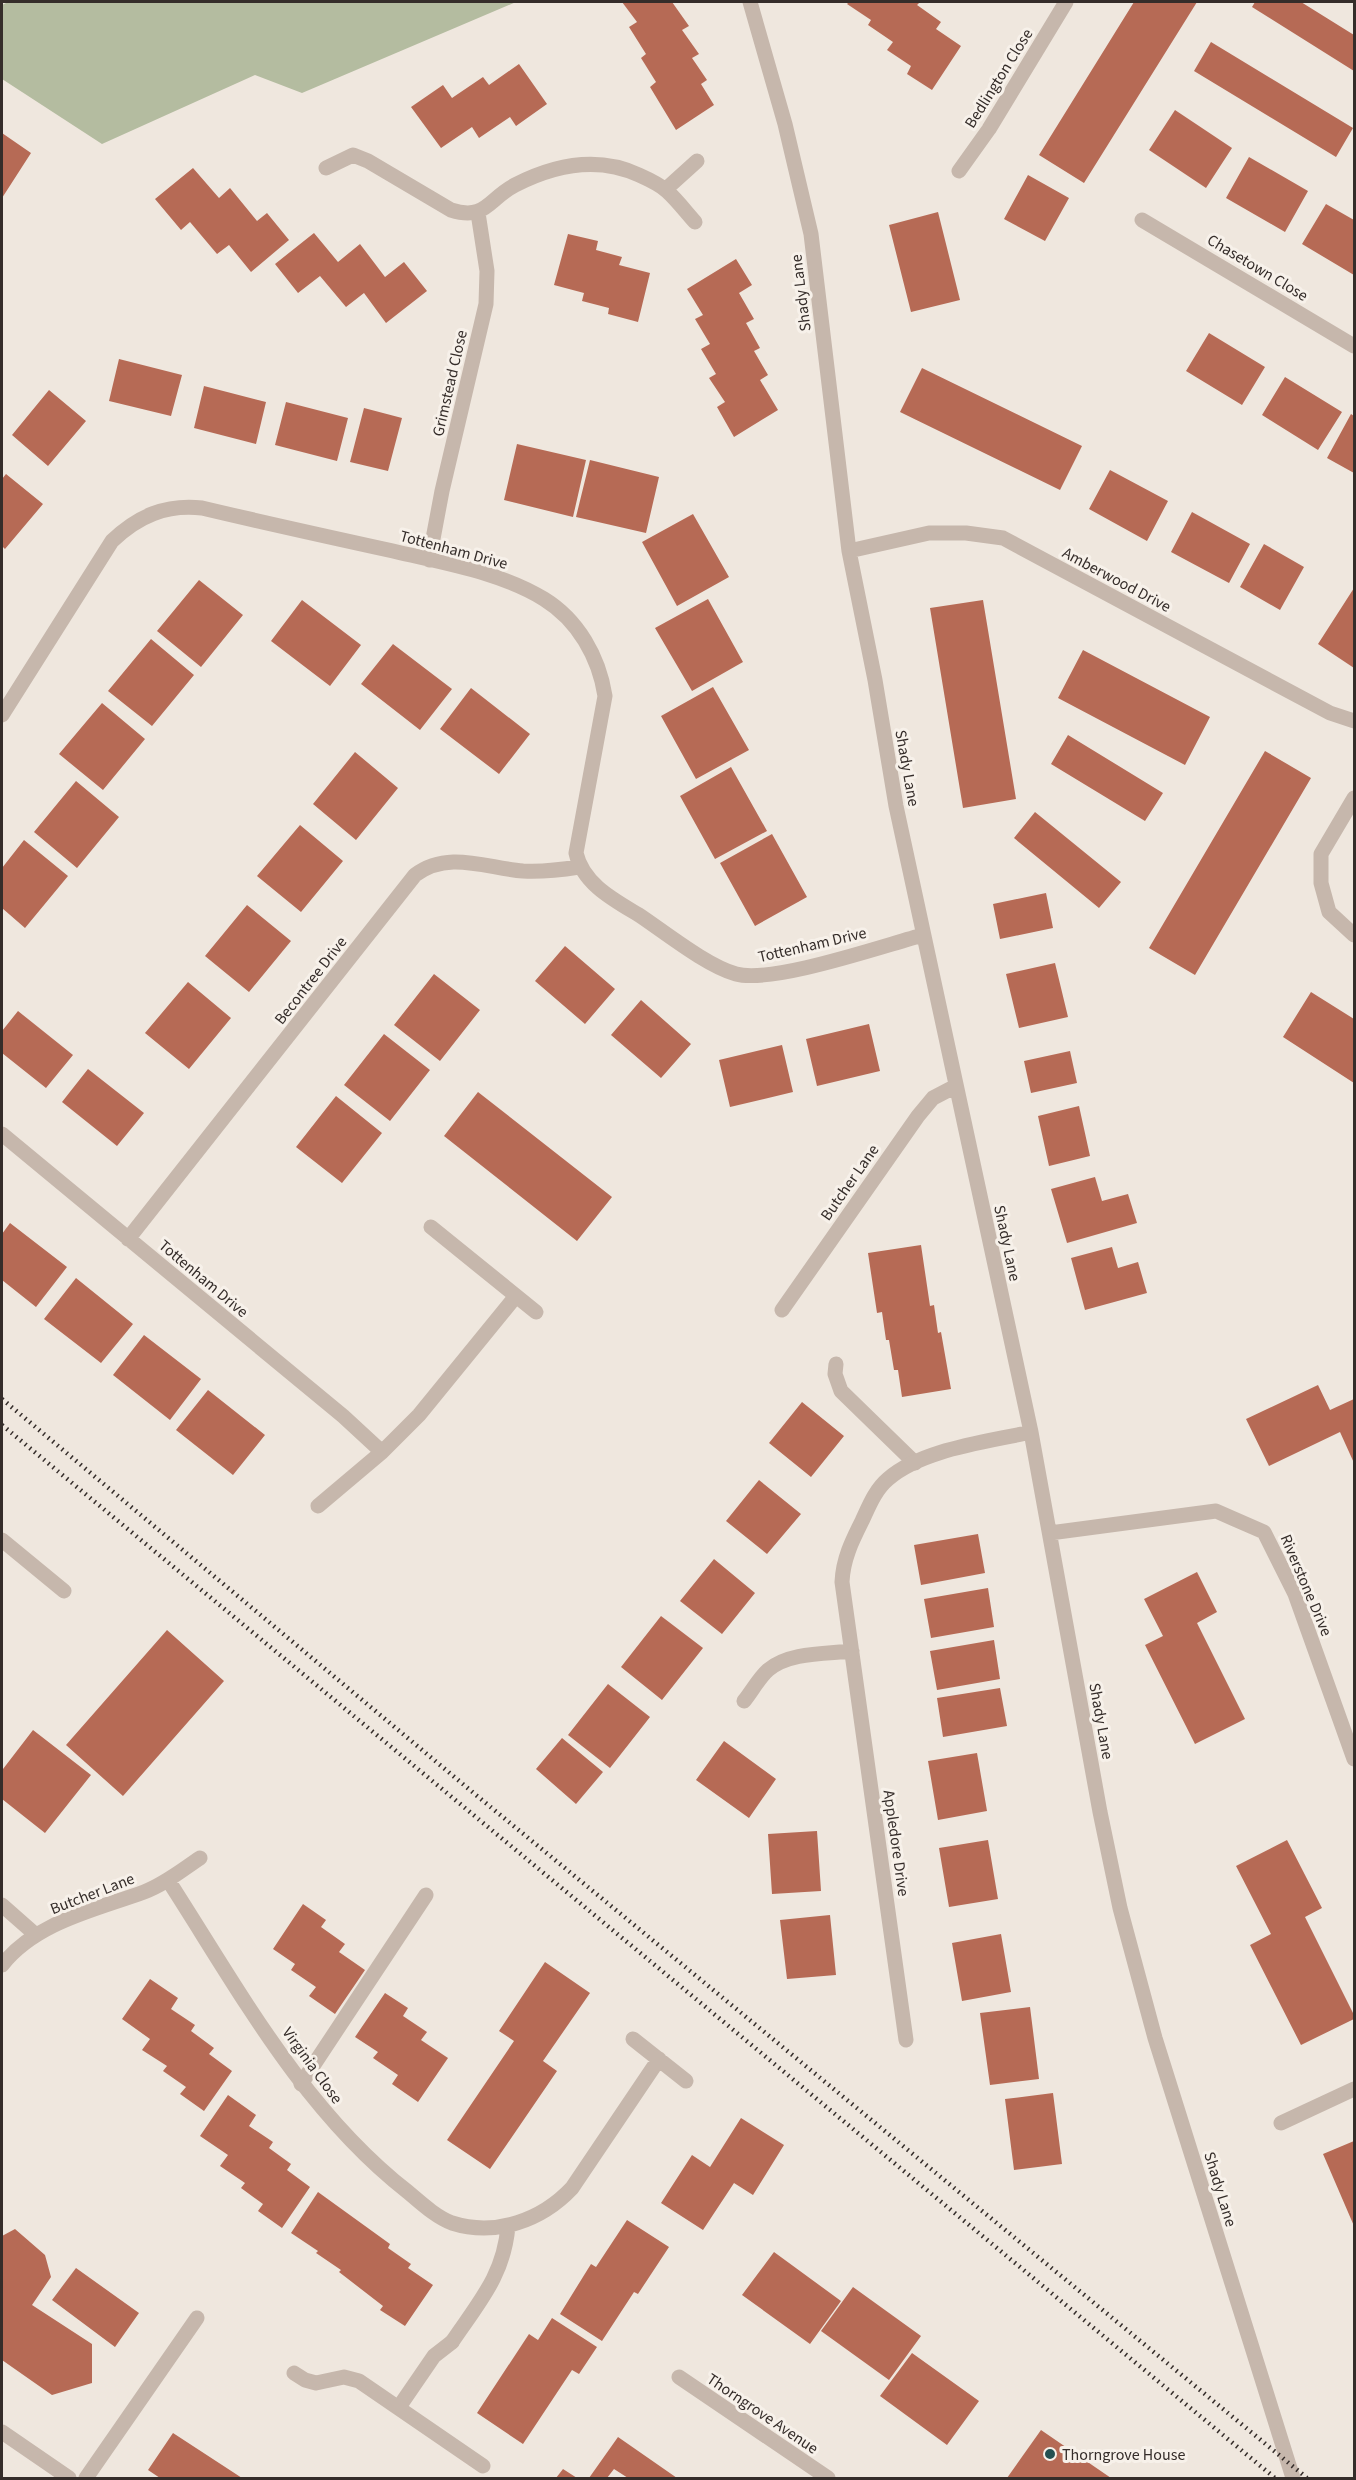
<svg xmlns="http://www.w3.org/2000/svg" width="1356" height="2480" viewBox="0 0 1356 2480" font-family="'Source Sans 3',sans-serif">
<rect width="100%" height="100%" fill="#efe7de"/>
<!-- green -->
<path fill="#b4bca0" d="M8 2H516L302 93 255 75 102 144 2 79V5Z"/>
<!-- building -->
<path fill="#b66a55" d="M622 2H672L689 26 682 30 699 54 692 58 707 80 701 84 714 105 676 130 650 87 656 82 641 58 646 54 629 27 637 22Z
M849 2H920L917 5 941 22 936 29 961 46 932 90 907 74 911 66 887 50 893 42 868 25 871 20 847 4Z
M1134 2H1197L1084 183 1039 155Z
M1255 2H1301L1354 35V71L1252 7Z
M1211 42 1353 128 1336 157 1194 71Z
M519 64 547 104 516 126 510 117 479 138 472 127 441 148 411 107 443 85 452 98 483 77 489 85Z
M1175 110 1232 148 1206 188 1149 150Z
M2 133 31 153 2 198Z
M1249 157 1308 191 1285 232 1226 198Z
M193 168 219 198 230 188 257 221 267 213 289 240 251 272 229 245 217 254 190 222 181 230 155 199Z
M1028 175 1069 198 1045 241 1004 219Z
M1326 204 1354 220V275L1302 244Z
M938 212 960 300 911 312 889 225Z
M314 233 338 262 360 244 385 277 404 262 427 291 386 323 364 293 346 307 320 276 298 293 275 264Z
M568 234 598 241 596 250 622 257 619 265 650 273 638 322 608 314 609 308 582 301 584 293 554 285Z
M736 259 752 285 739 293 754 319 746 323 760 348 754 351 768 375 760 380 778 410 734 437 717 407 725 402 709 378 716 374 701 349 710 344 695 319 703 315 687 289Z
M1209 333 1265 367 1242 405 1186 371Z
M119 359 182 375 171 416 109 401Z
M922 368 1082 446 1060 490 900 412Z
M1285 377 1342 412 1318 450 1262 415Z
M204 386 266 402 256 444 194 428Z
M49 390 86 421 48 466 12 435Z
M286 402 348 418 337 461 275 445Z
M364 408 402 418 388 471 350 462Z
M1351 414 1354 416V473L1327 458Z
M517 444 586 460 573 517 504 500Z
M590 460 659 477 646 533 576 517Z
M1110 470 1168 501 1147 541 1089 509Z
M6 474 43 504 5 549 2 546V479Z
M1192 512 1250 544 1229 583 1171 552Z
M693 514 729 577 677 606 642 542Z
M1264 544 1304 567 1280 610 1240 587Z
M199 580 243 615 201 667 157 631Z
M1354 588V668L1318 644Z
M708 599 743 662 692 691 655 628Z
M302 600 361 645 330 686 271 641Z
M983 600 1016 799 963 808 930 608Z
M151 639 194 675 152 726 108 691Z
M393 644 452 689 420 730 361 684Z
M1083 650 1210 717 1185 765 1058 698Z
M713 687 749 750 696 779 661 716Z
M471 688 530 734 499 774 440 729Z
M102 703 145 739 103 790 59 754Z
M1068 735 1163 793 1145 821 1051 764Z
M1265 751 1311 778 1195 975 1149 948Z
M355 752 398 788 356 840 313 804Z
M731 767 767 831 715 859 680 796Z
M76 781 119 817 77 868 34 832Z
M1035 812 1121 882 1099 908 1014 838Z
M300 825 343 861 301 912 257 876Z
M772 834 807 897 755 926 720 863Z
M24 840 68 876 25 928 2 908V868Z
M1046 893 1053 928 1000 939 993 904Z
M247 905 291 941 249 992 205 956Z
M565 946 615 989 585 1024 535 981Z
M1055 963 1068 1017 1019 1028 1006 974Z
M434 974 480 1010 440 1061 394 1025Z
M188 982 231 1018 189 1069 145 1033Z
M1311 992 1354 1019V1083L1283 1037Z
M641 1000 691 1044 661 1078 611 1035Z
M18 1011 73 1055 46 1088 2 1053V1031Z
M869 1024 880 1071 817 1086 806 1039Z
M384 1034 430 1070 390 1121 344 1085Z
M782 1045 793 1092 730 1107 719 1060Z
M1070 1051 1077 1083 1031 1093 1024 1061Z
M88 1069 144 1113 117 1146 62 1102Z
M478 1092 612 1197 577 1241 444 1136Z
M336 1096 382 1133 342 1183 296 1147Z
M1079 1106 1090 1156 1049 1166 1038 1116Z
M1095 1177 1102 1201 1128 1194 1137 1223 1067 1243 1051 1189Z
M10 1223 67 1267 36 1307 2 1280V1234Z
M921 1245 930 1306 934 1305 938 1333 941 1332 951 1389 902 1397 898 1370H894L889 1340H886L882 1312 877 1313 868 1253Z
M1112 1247 1118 1268 1138 1262 1147 1293 1085 1310 1071 1258Z
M76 1278 133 1324 101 1363 44 1319Z
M144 1335 201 1379 170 1420 113 1375Z
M1318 1385 1330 1410 1354 1399V1463L1340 1432 1269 1466 1246 1419Z
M208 1390 265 1435 233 1475 176 1430Z
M802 1402 844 1436 811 1477 769 1443Z
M759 1480 801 1514 767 1554 726 1521Z
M978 1534 985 1573 921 1585 914 1545Z
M714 1559 755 1593 722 1634 680 1601Z
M1197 1572 1217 1612 1197 1623 1245 1719 1195 1744 1145 1645 1163 1636 1144 1599Z
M988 1588 994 1627 931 1638 924 1599Z
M661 1616 703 1648 662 1700 621 1667Z
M167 1630 224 1681 123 1796 66 1745Z
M994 1640 1000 1679 937 1690 930 1651Z
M608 1684 650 1717 610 1768 568 1735Z
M1000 1688 1007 1726 943 1737 937 1698Z
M33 1730 91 1775 45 1833 2 1799V1768L3 1769Z
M562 1738 603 1772 576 1804 536 1769Z
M724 1741 776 1779 749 1818 696 1780Z
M977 1753 987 1811 938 1820 928 1761Z
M817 1831 821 1891 772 1894 768 1834Z
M988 1840 998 1899 949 1907 939 1848Z
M1287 1840 1322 1908 1305 1917 1354 2015V2019L1301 2045 1250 1945 1271 1934 1236 1866Z
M303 1904 326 1920 321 1927 345 1944 339 1952 365 1970 335 2014 309 1996 316 1987 291 1970 295 1964 273 1949Z
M830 1915 836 1975 787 1979 780 1920Z
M1001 1934 1011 1992 962 2001 952 1943Z
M545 1962 590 1993 543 2061 557 2071 490 2169 447 2140 514 2041 499 2031Z
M150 1979 178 1998 171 2009 195 2025 191 2031 214 2048 209 2054 232 2071 204 2111 180 2094 186 2087 163 2071 167 2066 142 2050 150 2039 122 2019Z
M385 1993 408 2008 403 2016 427 2032 421 2040 448 2058 418 2102 392 2084 398 2075 373 2058 378 2052 355 2037Z
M1030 2007 1039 2079 990 2085 980 2013Z
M1053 2093 1062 2164 1014 2170 1005 2099Z
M228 2095 256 2115 249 2126 273 2142 269 2148 291 2164 287 2170 310 2187 282 2228 258 2211 263 2204 241 2188 245 2183 220 2166 228 2155 200 2136Z
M741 2118 784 2145 753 2195 734 2183 703 2230 661 2203 692 2155 710 2167Z
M1354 2141V2226L1323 2154Z
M318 2192 390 2244 388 2248 411 2264 408 2268 433 2285 405 2326 380 2310 383 2306 339 2272 341 2270 316 2253 318 2251 291 2233Z
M627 2220 669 2247 638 2294 634 2292 602 2341 560 2314 591 2264 596 2267Z
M15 2229 45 2255 51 2277 32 2305 92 2344V2383L52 2395 2 2360V2236Z
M774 2252 841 2301 810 2344 742 2295Z
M76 2268 139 2313 115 2347 52 2300Z
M853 2287 921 2336 889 2380 821 2331Z
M552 2318 597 2347 579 2374 572 2370 523 2444 477 2413 529 2334 538 2340Z
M912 2353 979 2401 947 2445 880 2396Z
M1041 2430 1111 2478H1007Z
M173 2433 242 2478H160L148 2470Z
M618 2437 677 2478H628L614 2469 607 2478H589Z
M563 2469 577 2478H556Z"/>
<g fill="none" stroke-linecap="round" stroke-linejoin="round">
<!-- lane -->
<path stroke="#c6b7ac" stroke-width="15" d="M836 1364 835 1374 841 1391 915 1463
M2 1540 64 1591
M301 2084 426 1895
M1281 2123 1354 2089
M294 2373 305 2380 316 2383 344 2377 359 2381 483 2466
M399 2407 434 2356 452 2342
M86 2478 197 2318"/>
<!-- street -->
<path stroke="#c6b7ac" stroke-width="15" d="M750 2 785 124 811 234 849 551 875 680 896 806 1031 1432 1100 1812 1120 1908 1155 2038 1293 2478
M326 168 353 155 368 161 451 210C486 221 488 199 515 185 554 165 598 156 639 175 648 179 659 184 667 191 677 200 686 212 695 222
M959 171 989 129 1066 2
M666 189 697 161
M1142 220 1354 346
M849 551 929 533H966L1003 538 1330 713 1354 721
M429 560 442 491 486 304 487 271 478 213
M2 715 112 541C138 516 166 504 202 508 265 523 329 537 393 551 443 563 500 572 544 599 578 620 599 657 605 696L576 853C583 884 614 900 639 915 666 933 707 966 736 974 772 984 882 946 923 935
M1354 798 1321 854V883L1329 912 1354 935
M2 1134 343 1416 382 1452
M431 1227 536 1312
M128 1239 415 875C448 850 486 868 523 871 542 872 560 870 579 867
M782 1310 918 1116 933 1098 956 1086
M318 1506 382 1452 419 1415 516 1296
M1050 1533 1216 1511 1264 1532 1295 1594 1354 1759
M744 1701C752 1691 759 1678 768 1670 789 1652 826 1654 852 1651
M168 1880C239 1990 303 2110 408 2192 421 2203 436 2217 452 2223 496 2237 542 2220 572 2188L659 2059
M2 1905 36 1935
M2 1965C36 1922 95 1910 144 1892 165 1884 182 1870 200 1858
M633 2039 686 2081
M906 2040 842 1582C843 1559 852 1541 862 1521 869 1506 875 1490 888 1479 922 1449 988 1442 1031 1432
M452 2342C479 2302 504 2275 508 2226
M679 2377 828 2478
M2 2432 69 2478"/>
<!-- rail -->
<path stroke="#352d2a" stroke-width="4.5" stroke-dasharray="1.5 4.5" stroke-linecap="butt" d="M2 1399 476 1795 1307 2478
M2 1425 1275 2478"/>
</g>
<!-- markers -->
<circle fill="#245051" stroke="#f7f1ea" stroke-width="2" cx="1050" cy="2454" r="6"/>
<g text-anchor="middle" stroke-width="6" stroke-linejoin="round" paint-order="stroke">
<!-- street labels -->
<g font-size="16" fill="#352d2a" stroke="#f7f1ea">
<text transform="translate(998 78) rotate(-58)" y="6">Bedlington Close</text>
<text transform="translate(1258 267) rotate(31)" y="6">Chasetown Close</text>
<text transform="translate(800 293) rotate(-97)" y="6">Shady Lane</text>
<text transform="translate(449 383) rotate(-77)" y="6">Grimstead Close</text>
<text transform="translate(454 549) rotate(15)" y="6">Tottenham Drive</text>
<text transform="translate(1117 579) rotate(28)" y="6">Amberwood Drive</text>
<text transform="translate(908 768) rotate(80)" y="6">Shady Lane</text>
<text transform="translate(812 944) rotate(-13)" y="6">Tottenham Drive</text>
<text transform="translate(310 980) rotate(-52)" y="6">Becontree Drive</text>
<text transform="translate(849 1182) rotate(-55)" y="6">Butcher Lane</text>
<text transform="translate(1008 1243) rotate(78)" y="6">Shady Lane</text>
<text transform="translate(204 1278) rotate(40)" y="6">Tottenham Drive</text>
<text transform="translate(1307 1585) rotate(67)" y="6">Riverstone Drive</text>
<text transform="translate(1102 1721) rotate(80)" y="6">Shady Lane</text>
<text transform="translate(897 1843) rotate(82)" y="6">Appledore Drive</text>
<text transform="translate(92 1893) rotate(-21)" y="6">Butcher Lane</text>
<text transform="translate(313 2065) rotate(54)" y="6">Virginia Close</text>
<text transform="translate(1221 2189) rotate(73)" y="6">Shady Lane</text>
<text transform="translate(763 2413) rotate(34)" y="6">Thorngrove Avenue</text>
</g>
<!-- poi labels -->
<g font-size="16" fill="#352d2a" stroke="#f7f1ea" text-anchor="start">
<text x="1062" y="2460">Thorngrove House</text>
</g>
</g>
<!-- border -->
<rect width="1356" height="2480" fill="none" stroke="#352d2a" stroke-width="6"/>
</svg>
